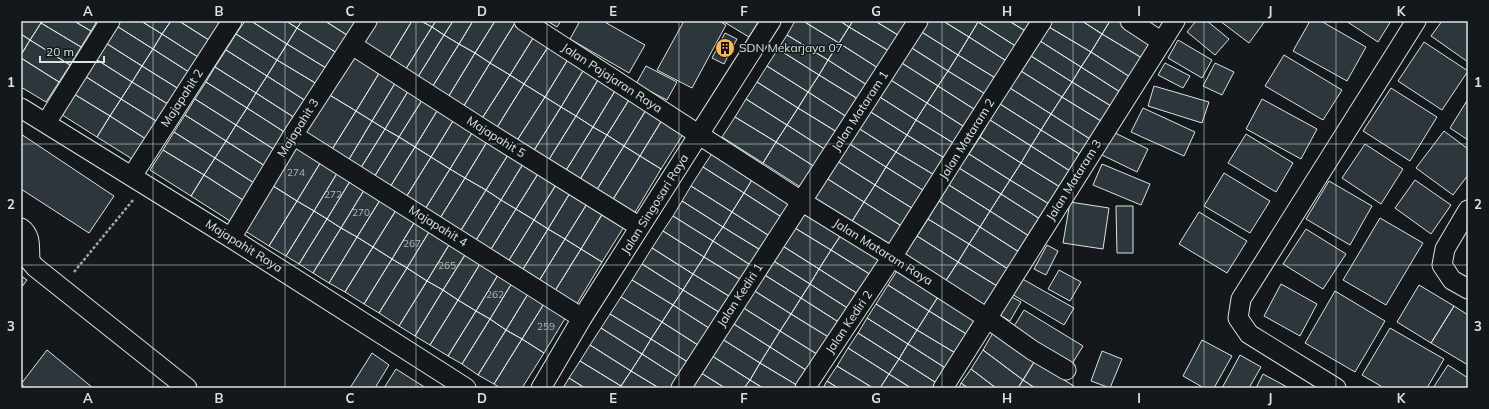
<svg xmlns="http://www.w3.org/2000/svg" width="1489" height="409" viewBox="0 0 1489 409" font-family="Mulish,sans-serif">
<rect width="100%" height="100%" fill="#14181c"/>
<!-- building -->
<path fill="#2c363c" stroke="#d8e6dc" d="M21 21H39L41 23 30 40 21 34Z
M43 21H74L91 31 81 47 41 23Z
M74 21H97L91 31Z
M113 21H141L162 34 153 49 112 23Z
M141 21H171L162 34Z
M171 21H179L212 42 201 59 162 34Z
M179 21H216L223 25 212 42Z
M245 21H251L287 44 277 60 236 34Z
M251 21H286L297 28 287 44Z
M286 21H302L297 28Z
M302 21H325L347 35 337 53 297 28Z
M325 21H357L347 35Z
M374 21H412L387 62 359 45Z
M412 21H421L432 27 404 72 387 62Z
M421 21H436L432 27Z
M436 21H453L444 35 432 27Z
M453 21H473L459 44 444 35Z
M473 21H495L475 53 459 44Z
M495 21H513L515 23 490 63 475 53Z
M547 21H561L557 27Z
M580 21H603L645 45 629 73 570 39Z
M684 21H719L726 25 692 88 657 70Z
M724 21H759L749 37 724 22Z
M795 21H803L839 43 828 60 787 35Z
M803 21H840L849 27 839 43Z
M840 21H853L849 27Z
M853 21H875L898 35 889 51 849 27Z
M875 21H908L898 35Z
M922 21H943L969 37 958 55 917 29Z
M943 21H977L978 22 969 37Z
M979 21H1009L1027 32 1017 47 978 22Z
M1009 21H1034L1027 32Z
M1053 21H1082L1102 34 1091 52 1049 27Z
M1082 21H1110L1102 34Z
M1110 21H1124L1153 40 1142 58 1102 34Z
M1196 21H1207L1229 39 1215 55 1187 32Z
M1220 21H1265L1249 43Z
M1310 21H1321L1366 47 1347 81 1293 51Z
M1346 21H1391L1378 42Z
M1442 21H1468V62L1431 36Z
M978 22 1017 47 1008 62 969 37Z
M41 23 81 47 70 65 30 40Z
M112 23 153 49 142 66 101 40Z
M515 23 535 35 510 75 490 63Z
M432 27 444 35 416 80 404 72Z
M849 27 889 51 878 68 839 43Z
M1049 27 1091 52 1081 67 1040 41Z
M297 28 337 53 326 68 287 44Z
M917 29 958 55 948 71 907 45Z
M725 33 737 39 724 64 712 58Z
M21 34 30 40 21 55Z
M162 34 201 59 192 74 153 49Z
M236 34 277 60 267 76 226 50Z
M1102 34 1142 58 1130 77 1091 52Z
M444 35 459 44 431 89 416 80Z
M535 35 550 44 524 84 510 75Z
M787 35 828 60 819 75 778 49Z
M969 37 1008 62 997 79 958 55Z
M30 40 70 65 59 82 21 58V55Z
M101 40 142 66 132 82 91 56Z
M1178 40 1212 60 1202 78 1168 58Z
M1040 41 1081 67 1072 82 1031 56Z
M1424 42 1468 71 1442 110 1398 81Z
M839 43 878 68 867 85 828 60Z
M287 44 326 68 317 84 277 60Z
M459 44 475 53 447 99 431 89Z
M550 44 570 56 545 97 524 84Z
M907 45 948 71 938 86 897 60Z
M153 49 192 74 182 91 142 66Z
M778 49 819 75 808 92 767 66Z
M226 50 267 76 256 93 215 67Z
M1091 52 1130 77 1120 92 1081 67Z
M353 53 381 70 356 111 328 94Z
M475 53 490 63 462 109 447 99Z
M958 55 997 79 987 95 948 71Z
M1284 55 1342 90 1323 120 1265 86Z
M91 56 132 82 121 99 80 73Z
M570 56 586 66 561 107 545 97Z
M1031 56 1072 82 1062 97 1021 71Z
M21 58 59 82 46 102 21 87Z
M277 60 317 84 306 101 267 76Z
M828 60 867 85 858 99 819 75Z
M897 60 938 86 927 103 886 77Z
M490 63 510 75 481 120 462 109Z
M1165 63 1190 76 1183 88 1158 75Z
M1215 63 1234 72 1222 95 1203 86Z
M142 66 182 91 171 106 132 82Z
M586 66 601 75 576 116 561 107Z
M646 66 677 82 667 100 636 84Z
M767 66 808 92 798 108 757 82Z
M215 67 256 93 247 108 206 82Z
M1081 67 1120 92 1111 106 1072 82Z
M381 70 397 80 372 121 356 111Z
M948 71 987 95 977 111 938 86Z
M1021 71 1062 97 1051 114 1010 88Z
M80 73 121 99 110 116 69 91Z
M510 75 524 84 496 129 481 120Z
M601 75 618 86 593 127 576 116Z
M819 75 858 99 847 117 808 92Z
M267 76 306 101 295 118 256 93Z
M886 77 927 103 916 120 875 94Z
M397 80 410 88 385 129 372 121Z
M132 82 171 106 161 124 121 99Z
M206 82 247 108 236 125 195 99Z
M757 82 798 108 787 125 746 99Z
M1072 82 1111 106 1101 121 1062 97Z
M524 84 545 97 516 142 496 129Z
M618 86 632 95 607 135 593 127Z
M938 86 977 111 966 128 927 103Z
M1154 86 1209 102 1202 123 1148 106Z
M410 88 424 97 399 137 385 129Z
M1010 88 1051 114 1041 130 1000 104Z
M1391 88 1437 117 1410 161 1363 131Z
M69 91 110 116 97 137 56 111Z
M808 92 847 117 837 132 798 108Z
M256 93 295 118 286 133 247 108Z
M328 94 356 111 328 156 300 139Z
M875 94 916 120 907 135 866 109Z
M632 95 649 105 624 146 607 135Z
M424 97 440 106 415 147 399 137Z
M545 97 561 107 533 152 516 142Z
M1062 97 1101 121 1090 139 1051 114Z
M121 99 161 124 149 141 110 116Z
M195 99 236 125 226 141 185 115Z
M746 99 787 125 776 142 735 117Z
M1262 99 1317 129 1301 159 1246 129Z
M1468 99V140L1450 128Z
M927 103 966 128 955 144 916 120Z
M1000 104 1041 130 1031 146 990 120Z
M649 105 665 115 640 156 624 146Z
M440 106 456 116 431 157 415 147Z
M561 107 576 116 548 161 533 152Z
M247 108 286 133 275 150 236 125Z
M798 108 837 132 826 150 787 125Z
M1143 108 1195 132 1184 156 1131 132Z
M866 109 907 135 896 152 855 126Z
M356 111 372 121 345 166 328 156Z
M1051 114 1090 139 1081 155 1041 130Z
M185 115 226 141 215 158 174 132Z
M665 115 687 128 661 169 640 156Z
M110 116 149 141 137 162 97 137Z
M456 116 475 128 450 169 431 157Z
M576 116 593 127 565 172 548 161Z
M735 117 776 142 763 163 722 137Z
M916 120 955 144 946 159 907 135Z
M990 120 1031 146 1021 163 980 137Z
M372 121 385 129 357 174 345 166Z
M236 125 275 150 265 166 226 141Z
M787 125 826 150 815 167 776 142Z
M855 126 896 152 886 167 845 141Z
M593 127 607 135 579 181 565 172Z
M475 128 490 137 465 178 450 169Z
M385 129 399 137 371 182 357 174Z
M1041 130 1081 155 1070 171 1031 146Z
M1111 131 1148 149 1137 172 1100 154Z
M1444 131 1468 149V175L1453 195 1416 168Z
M174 132 215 158 204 175 163 150Z
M21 134 114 196 89 233 21 189Z
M1246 134 1293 163 1276 192 1228 163Z
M607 135 624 146 596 191 579 181Z
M907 135 946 159 936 176 896 152Z
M399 137 415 147 387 192 371 182Z
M490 137 511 150 486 190 465 178Z
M980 137 1021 163 1010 180 969 154Z
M226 141 265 166 254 183 215 158Z
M845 141 886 167 875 185 834 159Z
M776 142 815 167 802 188 763 163Z
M295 143 322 160 297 201 270 184Z
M1365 144 1403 169 1381 204 1342 178Z
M624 146 640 156 612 201 596 191Z
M1031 146 1070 171 1060 187 1021 163Z
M415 147 431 157 403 202 387 192Z
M715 149 755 175 744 193 703 167Z
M163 150 204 175 191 196 150 170Z
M511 150 526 159 501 200 486 190Z
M896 152 936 176 926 192 886 167Z
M969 154 1010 180 1001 194 959 168Z
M640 156 661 169 634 214 612 201Z
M431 157 450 169 422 214 403 202Z
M215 158 254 183 243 200 204 175Z
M526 159 541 169 516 209 501 200Z
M834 159 875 185 864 202 823 176Z
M322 160 339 170 314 211 297 201Z
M1021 163 1060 187 1049 204 1010 180Z
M1102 164 1150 184 1141 205 1093 185Z
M703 167 744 193 732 212 691 186Z
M886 167 926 192 915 210 875 185Z
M959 168 1001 194 990 211 949 185Z
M450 169 465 178 437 223 422 214Z
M541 169 559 180 534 220 516 209Z
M339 170 352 178 327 219 314 211Z
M1224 173 1270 201 1250 233 1204 206Z
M204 175 243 200 230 221 191 196Z
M755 175 795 199 783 218 744 193Z
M823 176 864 202 851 223 810 197Z
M352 178 366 187 341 228 327 219Z
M465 178 486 190 458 235 437 223Z
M559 180 573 188 548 229 534 220Z
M1010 180 1049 204 1040 219 1001 194Z
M1415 180 1451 205 1431 234 1395 208Z
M1329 181 1372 206 1350 245 1306 219Z
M270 184 297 201 269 246 242 229Z
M875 185 915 210 903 227 864 202Z
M949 185 990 211 980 227 939 201Z
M691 186 732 212 723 227 682 201Z
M366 187 382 197 357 237 341 228Z
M573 188 590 199 565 239 548 229Z
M486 190 501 200 473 245 458 235Z
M744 193 783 218 771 237 732 212Z
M1001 194 1040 219 1029 236 990 211Z
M382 197 398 207 373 247 357 237Z
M590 199 606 208 581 249 565 239Z
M501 200 516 209 488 254 473 245Z
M297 201 314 211 286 256 269 246Z
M682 201 723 227 713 241 673 216Z
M939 201 980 227 969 244 928 219Z
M864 202 903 227 891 247 851 223Z
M1070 202 1109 208 1103 249 1063 243Z
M802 206 843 232 831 250 790 225Z
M1116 206H1133V253H1117Z
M398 207 417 218 392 259 373 247Z
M606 208 627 222 602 262 581 249Z
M516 209 534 220 506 265 488 254Z
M314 211 327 219 299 264 286 256Z
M990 211 1029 236 1019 252 980 227Z
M732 212 771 237 762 251 723 227Z
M1199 212 1247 241 1227 273 1179 244Z
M673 216 713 241 704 257 663 231Z
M417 218 432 227 407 268 392 259Z
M1380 218 1423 243 1386 305 1343 280Z
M327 219 341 228 313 273 299 264Z
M928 219 969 244 958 262 917 236Z
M534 220 548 229 520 274 506 265Z
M790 225 831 250 819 269 778 243Z
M432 227 452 240 427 281 407 268Z
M723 227 762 251 752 266 713 241Z
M980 227 1019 252 1008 269 969 244Z
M341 228 357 237 329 283 313 273Z
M548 229 565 239 537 284 520 274Z
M1306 229 1346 254 1323 289 1283 264Z
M663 231 704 257 693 274 652 248Z
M843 232 882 256 871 275 831 250Z
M917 236 958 262 945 282 904 256Z
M357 237 373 247 345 292 329 283Z
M565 239 581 249 553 294 537 284Z
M452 240 468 250 443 290 427 281Z
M713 241 752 266 743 281 704 257Z
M778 243 819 269 810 284 769 258Z
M969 244 1008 269 997 286 958 262Z
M1047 245 1058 251 1046 275 1034 269Z
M373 247 392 259 364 304 345 292Z
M652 248 693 274 683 290 642 264Z
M581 249 602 262 575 307 553 294Z
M468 250 483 259 458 300 443 290Z
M831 250 871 275 858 294 819 269Z
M704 257 743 281 732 298 693 274Z
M769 258 810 284 801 298 760 272Z
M392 259 407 268 379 313 364 304Z
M483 259 501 270 476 311 458 300Z
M958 262 997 286 984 307 945 282Z
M642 264 683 290 673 305 632 280Z
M900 266 941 292 929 311 888 285Z
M407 268 427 281 399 326 379 313Z
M819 269 858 294 849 309 810 284Z
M501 270 515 278 490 319 476 311Z
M1059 270 1081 282 1070 301 1048 289Z
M760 272 801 298 791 314 750 288Z
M693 274 732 298 722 314 683 290Z
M21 276 27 280 21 288Z
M1019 277 1074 308 1064 325 1010 293Z
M515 278 531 289 506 330 490 319Z
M632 280 673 305 662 322 621 297Z
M427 281 443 290 415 336 399 326Z
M810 284 849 309 840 323 801 298Z
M1281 284 1317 304 1300 336 1264 316Z
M888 285 929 311 917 330 876 304Z
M1419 285 1454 306 1431 343 1397 322Z
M750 288 791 314 780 331 739 305Z
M531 289 547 299 522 339 506 330Z
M443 290 458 300 430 345 415 336Z
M683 290 722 314 712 330 673 305Z
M1335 291 1385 321 1355 372 1305 343Z
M941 292 980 317 968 335 929 311Z
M1008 295 1021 302 1010 321 998 314Z
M621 297 662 322 651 339 610 314Z
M801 298 840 323 830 338 791 314Z
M547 299 569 312 544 353 522 339Z
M458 300 476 311 448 356 430 345Z
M876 304 917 330 908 344 867 318Z
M673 305 712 330 701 347 662 322Z
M739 305 780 331 770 347 729 321Z
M1454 306 1468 315V365L1431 343Z
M1024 310 1083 346 1072 364 1013 328Z
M476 311 490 319 462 364 448 356Z
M929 311 968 335 957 354 917 330Z
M610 314 651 339 642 354 601 328Z
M791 314 830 338 820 356 780 331Z
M867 318 908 344 899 359 858 333Z
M490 319 506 330 478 375 462 364Z
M729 321 770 347 760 363 719 337Z
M662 322 701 347 691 364 651 339Z
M601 328 642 354 631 371 590 345Z
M1390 328 1444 359 1427 388H1384L1362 375Z
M506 330 522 339 494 384 478 375Z
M917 330 957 354 947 369 908 344Z
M780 331 820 356 809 372 770 347Z
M994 331 1034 362 1023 380 983 350Z
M858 333 899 359 889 374 848 348Z
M719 337 760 363 750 380 709 354Z
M522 339 544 353 522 388H500L494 384Z
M651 339 691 364 681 379 642 354Z
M1202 340 1232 356 1214 388H1204L1183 376Z
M908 344 947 369 938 384 899 359Z
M590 345 631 371 621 386 580 361Z
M770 347 809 372 800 387 760 363Z
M848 348 889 374 880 388H873L837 366Z
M47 350 93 388H26L21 384Z
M983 350 1023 380 1018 388H996L971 369Z
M1102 351 1122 359 1110 388 1091 381Z
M372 353 389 365 375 388H350Z
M642 354 681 379 675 388H659L631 371Z
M709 354 750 380 744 388H725L698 371Z
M1240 355 1261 367 1249 388H1222Z
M899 359 938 384 935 388H911L889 374Z
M580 361 621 386 620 388H585L569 378Z
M1034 362 1074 386 1073 388H1035L1023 380Z
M760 363 800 387 799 388H763L750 380Z
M1448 365 1468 378V388H1433Z
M837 366 873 388H838L827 381Z
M396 369 426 388H384Z
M971 369 996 388H968L961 383Z
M631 371 659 388H624L621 386Z
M698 371 725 388H693L689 385Z
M889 374 911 388H880Z
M1263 374 1289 388H1256Z
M569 378 585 388H563Z
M750 380 763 388H744Z
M1023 380 1035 388H1018Z
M827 381 838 388H823Z
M961 383 968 388H959Z"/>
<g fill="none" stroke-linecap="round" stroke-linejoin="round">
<!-- street casing -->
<g stroke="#d8e6dc" stroke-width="21">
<path id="street" d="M524 21 801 201 892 257 987 318 1032 350 1066 370
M1130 21 1162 42
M352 45 489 133 640 227
M21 108 231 238 466 388
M46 123 110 21
M293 135 582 318
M132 176 232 21
M1468 210 1445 249 1442 265 1452 280 1468 289
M21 228C32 236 29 248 30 261L35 267 187 388
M231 238 293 135 367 21
M541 388 582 318 771 21
M681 388 918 21
M805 388 892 257 974 127 1042 21
M943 388 1175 21
M1336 388 1249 334 1238 318 1241 299 1416 21"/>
</g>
<!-- path -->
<path stroke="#9da8a2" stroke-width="2.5" stroke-dasharray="3 2" stroke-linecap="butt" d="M74 272 133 200"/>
<!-- street -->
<use href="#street" stroke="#14181c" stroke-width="19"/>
</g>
<!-- grid -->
<path fill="none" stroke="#d8e6dc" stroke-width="1" stroke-opacity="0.55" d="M153 21V388M285 21V388M416 21V388M547 21V388M679 21V388M810 21V388M942 21V388M1073 21V388M1204 21V388M1336 21V388M21 144H1468M21 265H1468"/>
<!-- icons -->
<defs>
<g id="building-disc" transform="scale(1)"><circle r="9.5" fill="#ffb74d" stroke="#14181c"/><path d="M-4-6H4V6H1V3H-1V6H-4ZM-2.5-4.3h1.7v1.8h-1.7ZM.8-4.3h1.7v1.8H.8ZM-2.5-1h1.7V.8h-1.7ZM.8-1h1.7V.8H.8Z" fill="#111"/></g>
</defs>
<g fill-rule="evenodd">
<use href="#building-disc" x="725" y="48"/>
</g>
<g text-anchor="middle" stroke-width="3" stroke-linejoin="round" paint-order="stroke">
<!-- number labels -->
<g font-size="10" fill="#adbab4">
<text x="296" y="176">274</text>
<text x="333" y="198">272</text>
<text x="361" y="216">270</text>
<text x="412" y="247">267</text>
<text x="447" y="269">265</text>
<text x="495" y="298">262</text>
<text x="546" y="330">259</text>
</g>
<!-- poi labels -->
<g font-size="12" fill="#d8e6dc" stroke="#14181c" text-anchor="start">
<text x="739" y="52">SDN Mekarjaya 07</text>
</g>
<!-- street labels -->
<g font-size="12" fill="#d8e6dc" stroke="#14181c">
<text transform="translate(612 78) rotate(33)" y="4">Jalan Pajajaran Raya</text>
<text transform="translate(182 98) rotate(-57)" y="4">Majapahit 2</text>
<text transform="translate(860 111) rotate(-57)" y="4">Jalan Mataram 1</text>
<text transform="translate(298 128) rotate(-58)" y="4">Majapahit 3</text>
<text transform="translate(496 137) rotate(32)" y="4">Majapahit 5</text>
<text transform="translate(967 139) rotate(-58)" y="4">Jalan Mataram 2</text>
<text transform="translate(1074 180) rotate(-58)" y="4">Jalan Mataram 3</text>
<text transform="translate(655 204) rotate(-58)" y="4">Jalan Singosari Raya</text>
<text transform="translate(438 226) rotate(32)" y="4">Majapahit 4</text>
<text transform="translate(244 246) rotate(32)" y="4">Majapahit Raya</text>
<text transform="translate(883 252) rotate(32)" y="4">Jalan Mataram Raya</text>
<text transform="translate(740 295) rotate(-57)" y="4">Jalan Kediri 1</text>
<text transform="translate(849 322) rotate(-56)" y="4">Jalan Kediri 2</text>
</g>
</g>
<!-- border -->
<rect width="1489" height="409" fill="none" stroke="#14181c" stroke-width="44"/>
<!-- scale -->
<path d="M40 56v6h64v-6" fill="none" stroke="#d8e6dc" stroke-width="2"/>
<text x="46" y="56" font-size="12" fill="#d8e6dc" stroke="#14181c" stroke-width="3" paint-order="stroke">20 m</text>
<rect x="22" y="22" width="1445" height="365" fill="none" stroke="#d8e6dc" stroke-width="1.5"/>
<g font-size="13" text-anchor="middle" font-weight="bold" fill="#d8e6dc">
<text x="88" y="16">A</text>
<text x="219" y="16">B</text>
<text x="350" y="16">C</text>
<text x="482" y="16">D</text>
<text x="613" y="16">E</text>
<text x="744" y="16">F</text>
<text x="876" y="16">G</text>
<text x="1007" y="16">H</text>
<text x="1139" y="16">I</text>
<text x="1270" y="16">J</text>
<text x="1401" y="16">K</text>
<text x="11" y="87">1</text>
<text x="1478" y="87">1</text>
<text x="11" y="209">2</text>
<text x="1478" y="209">2</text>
<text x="11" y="331">3</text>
<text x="1478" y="331">3</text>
<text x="88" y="403">A</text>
<text x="219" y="403">B</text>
<text x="350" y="403">C</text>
<text x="482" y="403">D</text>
<text x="613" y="403">E</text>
<text x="744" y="403">F</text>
<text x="876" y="403">G</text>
<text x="1007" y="403">H</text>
<text x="1139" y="403">I</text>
<text x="1270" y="403">J</text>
<text x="1401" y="403">K</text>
</g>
</svg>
